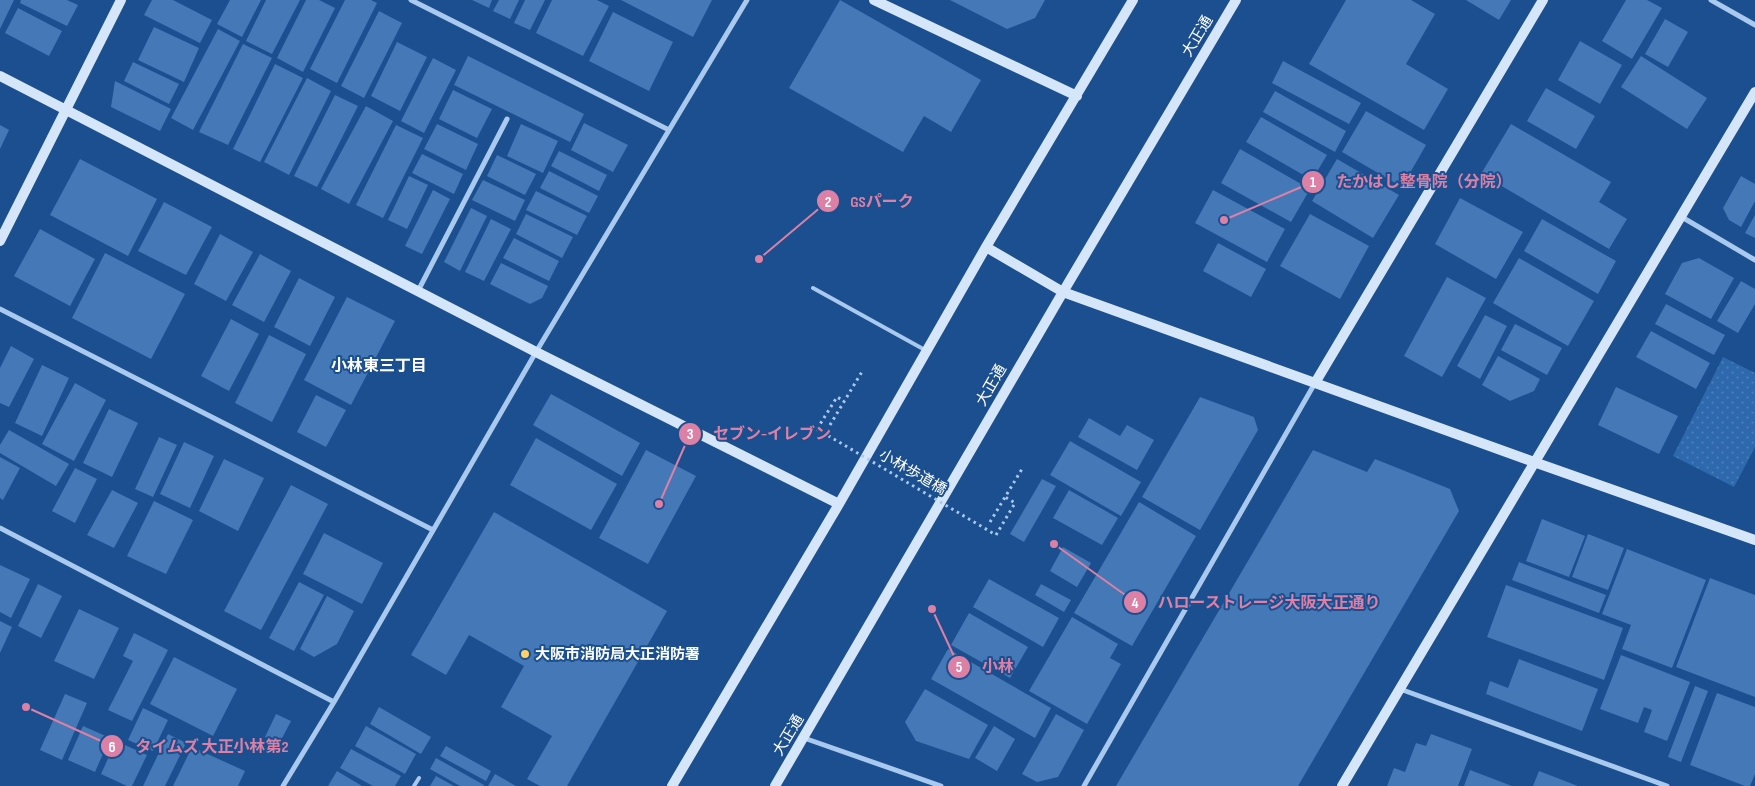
<svg xmlns="http://www.w3.org/2000/svg" width="1755" height="786" viewBox="0 0 1755 786" font-family="'Sofia Sans Condensed','Noto Sans JP',sans-serif">
<defs>
<pattern id="grass-dots" width="8" height="8" patternUnits="userSpaceOnUse" patternTransform="scale(1.25)"><rect width="8" height="8" fill="#2e69ad"/><path d="M2 2h.1M6 6h.1" fill="none" stroke="#4d80b9" stroke-width="1.8" stroke-linecap="round"/></pattern>
</defs>
<rect width="100%" height="100%" fill="#1b4f8f"/>
<!-- grass -->
<path fill="url(#grass-dots)" d="M1723 357 1755 373V447L1734 487 1673 456Z"/>
<!-- building -->
<path fill="#4478b7" d="M0 0H14L0 29Z
M21 0H67L78 5 67 26 20 3Z
M152 0H173L212 20 200 43 144 15Z
M230 0H261L242 37 217 24Z
M266 0H300L272 54 246 41Z
M306 0H319L335 8 303 72 277 58Z
M345 0H371L377 3 337 83 310 69Z
M472 0H492L489 8Z
M499 0H519L510 19 493 11Z
M525 0H545L530 30 514 23Z
M552 0H597L609 6 583 56 536 33Z
M621 0H712L693 37Z
M840 0 981 80 951 132 924 116 903 152 789 88Z
M950 0H1045L1035 18 1007 29Z
M1346 0H1411L1435 14 1406 64 1448 89 1424 130 1309 64Z
M1466 0H1511L1499 20Z
M1626 0H1647L1662 8 1632 59 1602 41Z
M18 8 62 31 49 56 5 33Z
M379 11 402 23 364 98 341 86Z
M613 12 673 42 649 91 589 61Z
M1665 19 1688 32 1668 67 1645 54Z
M154 27 199 48 184 82 138 60Z
M218 29 240 41 193 130 171 118Z
M1580 41 1622 65 1600 104 1558 80Z
M397 42 427 57 400 111 371 96Z
M243 44 272 58 228 145 199 132Z
M468 56 584 114 570 142 454 85Z
M1641 56 1707 98 1687 129 1621 87Z
M433 58 456 70 424 133 401 121Z
M1283 61 1361 103 1349 124 1272 83Z
M133 62 179 84 169 104 124 81Z
M275 64 303 78 260 162 233 149Z
M307 78 331 91 289 175 264 162Z
M115 81 171 109 160 131 111 107Z
M1546 88 1595 116 1576 149 1527 121Z
M453 90 492 109 477 138 439 119Z
M1275 91 1346 131 1335 152 1263 112Z
M335 95 358 106 317 187 294 176Z
M366 106 393 121 349 204 321 189Z
M1366 111 1426 145 1402 187 1342 152Z
M1261 117 1327 155 1312 180 1246 142Z
M584 123 628 145 613 172 571 150Z
M437 124 478 144 466 170 424 149Z
M521 124 558 141 543 173 507 156Z
M1511 124 1611 182 1599 202 1627 219 1609 249 1481 174Z
M0 125 9 130 0 149Z
M396 125 423 138 383 218 356 205Z
M1240 149 1310 189 1291 222 1221 183Z
M559 151 607 175 599 191 551 166Z
M422 154 463 174 454 194 412 173Z
M497 155 536 174 525 195 487 176Z
M80 159 157 199 128 256 50 215Z
M1337 159 1399 195 1373 238 1312 201Z
M549 171 598 196 589 213 540 188Z
M409 176 428 185 407 229 388 220Z
M1741 176 1755 184V201L1741 227 1729 220 1723 208Z
M483 180 525 200 515 221 472 200Z
M433 190 450 199 422 254 405 246Z
M1213 190 1285 229 1267 262 1195 223Z
M536 191 587 216 577 235 526 210Z
M1460 198 1523 232 1496 279 1435 244Z
M164 202 212 227 186 275 138 251Z
M471 208 487 216 460 271 444 262Z
M526 214 573 237 562 258 516 234Z
M1310 214 1369 246 1340 299 1280 266Z
M1755 215V238L1745 233Z
M491 219 511 229 484 281 465 272Z
M1542 219 1616 261 1598 294 1524 251Z
M40 229 95 259 70 306 14 276Z
M220 234 253 252 226 301 194 284Z
M514 238 559 261 549 281 503 258Z
M1218 243 1266 269 1251 297 1203 271Z
M105 253 185 294 151 359 72 318Z
M260 254 291 271 264 322 232 305Z
M1519 258 1594 301 1568 346 1493 303Z
M1699 258 1734 278 1711 319 1665 294 1682 263Z
M501 263 548 286 542 298 530 304 490 284Z
M1447 277 1486 298 1442 377 1404 356Z
M299 278 335 297 310 346 274 327Z
M1741 281 1755 289V304L1738 333 1717 321Z
M347 297 395 321 351 405 304 380Z
M1666 304 1725 335 1714 355 1655 324Z
M1485 315 1507 326 1480 379 1457 366Z
M231 319 259 334 229 391 201 376Z
M1515 324 1562 348 1547 375 1501 350Z
M1651 331 1710 363 1696 389 1636 357Z
M269 335 306 354 272 422 235 403Z
M11 346 34 359 9 407 0 403V368Z
M1498 356 1540 379 1534 391 1510 401 1482 385Z
M42 365 69 378 42 436 15 423Z
M75 383 106 400 74 461 42 444Z
M1616 387 1678 416 1659 454 1598 425Z
M551 394 640 443 622 476 533 425Z
M316 395 346 410 326 447 297 432Z
M1200 397 1254 417 1258 430 1200 530 1142 497Z
M109 409 138 423 112 477 83 463Z
M1089 418 1120 436 1127 425 1154 440 1137 470 1078 437Z
M9 430 69 464 56 486 0 453V445Z
M159 437 177 445 153 497 135 489Z
M536 438 617 484 591 530 510 485Z
M1070 441 1141 482 1121 516 1050 475Z
M184 442 214 456 190 508 160 494Z
M646 450 696 476 648 564 599 538Z
M1313 450 1367 472 1375 459 1450 489 1459 511 1298 786H1116Z
M0 457 20 468 3 500 0 498Z
M224 459 264 478 238 531 199 511Z
M75 468 97 479 75 523 52 511Z
M1042 479 1056 486 1024 542 1010 534Z
M291 485 328 504 261 630 224 611Z
M112 490 138 503 114 548 87 535Z
M1069 490 1118 518 1102 545 1053 518Z
M154 501 193 520 166 574 127 556Z
M1139 502 1196 536 1132 646 1074 613Z
M494 512 667 611 567 786H540L527 779 552 736 501 707 524 666 469 635 446 675 411 655Z
M1542 519 1585 536 1569 577 1526 561Z
M324 533 383 563 362 604 303 574Z
M1588 534 1624 548 1608 590 1572 577Z
M1063 547 1091 563 1077 587 1050 571Z
M1627 549 1706 580 1672 668 1622 649 1631 625 1602 614Z
M1519 562 1606 595 1599 613 1512 580Z
M0 565 30 579 11 618 0 612Z
M1710 578 1755 595V697L1676 667Z
M989 579 1059 618 1043 647 973 607Z
M299 582 324 595 294 651 269 638Z
M38 584 62 596 41 638 18 626Z
M1041 584 1071 600 1064 612 1035 595Z
M1506 585 1623 628 1604 680 1487 637Z
M327 596 354 611 337 644 314 657 300 649Z
M79 609 119 628 94 679 54 661Z
M969 613 1028 647 1010 678 951 645Z
M1072 617 1118 644 1110 658 1121 664 1087 724 1029 691Z
M0 621 12 627 0 653Z
M134 633 168 650 132 721 108 710 133 661 123 656Z
M948 649 1051 708 1035 738 931 679Z
M1621 655 1690 682 1667 741 1644 732 1652 710 1644 707 1638 723 1600 709Z
M174 657 237 689 213 736 150 704Z
M1519 659 1598 689 1582 731 1486 694 1490 681 1508 688Z
M1695 686 1708 691 1681 762 1668 757Z
M925 689 988 725 969 759 916 741 905 722Z
M1717 693 1755 707V774L1750 786H1745L1690 765Z
M65 694 87 703 62 760 40 750Z
M379 707 431 737 421 754 370 724Z
M143 708 168 720 153 751 128 740Z
M276 714 291 721 279 744 265 737Z
M1056 714 1084 730 1058 777 1037 782 1022 774Z
M83 726 110 738 95 772 68 760Z
M366 726 416 754 405 774 355 746Z
M994 726 1015 739 997 771 975 758Z
M168 734 186 743 165 786H143Z
M1431 734 1472 749 1458 786H1387L1394 768 1405 772 1416 743 1426 746Z
M116 741 147 755 132 786H127L101 774Z
M446 746 491 771 486 781 440 756Z
M192 747 245 771 238 786H173Z
M351 749 401 776 395 786H373L340 768Z
M436 758 484 785V786H460L430 769Z
M1470 770 1512 786H1464Z
M337 771 362 786H328Z
M1539 771 1578 786H1533Z
M495 774 516 786H488Z
M436 776 454 786H430Z"/>
<g fill="none" stroke-linecap="round" stroke-linejoin="round">
<!-- path -->
<path stroke="#a9c9ee" stroke-width="3" stroke-dasharray="2.5 4" stroke-linecap="butt" d="M830 425 863 370
M817 429 837 397 844 401
M990 522 1022 469
M996 535 1015 503 1005 497"/>
<!-- lane -->
<path stroke="#a9c9ee" stroke-width="4" d="M813 288 925 350
M414 786 419 778"/>
<!-- street -->
<path stroke="#a9c9ee" stroke-width="5" d="M411 0 669 130
M1711 0 1755 25
M1680 216 1755 260
M418 291 507 119
M0 309 433 530
M0 528 334 702
M1400 689 1667 786
M804 738 941 786
M283 786 334 702 536 352 747 0
M1084 786 1315 383"/>
<!-- secondary -->
<path stroke="#d6e6fa" stroke-width="10" d="M874 0 1077 96
M0 76 536 352 839 504
M0 241 121 0
M986 247 1063 292 1534 462 1755 540
M1315 383 1543 0
M672 786 839 504 986 247 1133 0
M775 786 1063 292 1236 0
M1342 786 1755 92"/>
<!-- path-bridge -->
<path stroke="#a9c9ee" stroke-width="3" stroke-dasharray="2.5 4" stroke-linecap="butt" d="M817 429 996 535"/>
</g>
<!-- markers -->
<circle fill="#ffd166" stroke="#1b4f8f" stroke-width="2" cx="525" cy="654" r="5"/>
<g text-anchor="middle" stroke-width="4" stroke-linejoin="round" paint-order="stroke">
<!-- street labels -->
<g font-size="15" fill="#fff" stroke="#1b4f8f">
<text transform="translate(1197 36) rotate(-59)" y="5">大正通</text>
<text transform="translate(991 385) rotate(-60)" y="5">大正通</text>
<text transform="translate(913 472) rotate(30)" y="5">小林歩道橋</text>
<text transform="translate(788 735) rotate(-59)" y="5">大正通</text>
</g>
<!-- poi labels -->
<g font-size="15" font-weight="bold" fill="#fff" stroke="#1b4f8f" text-anchor="start">
<text x="535" y="659">大阪市消防局大正消防署</text>
</g>
<!-- neighbourhood labels -->
<g font-size="16" font-weight="bold" fill="#fff" stroke="#1b4f8f">
<text x="379" y="371">小林東三丁目</text>
</g>
</g>
<!-- callouts -->
<path fill="none" stroke="#dd80a5" stroke-width="2" d="M1224 220L1313 182M759 259L828 201M659 504L690 434M1054 544L1135 602M932 609L959 667M26 707L112 746"/>
<g fill="#dd80a5" stroke="#1b4f8f" stroke-width="2">
<circle cx="1224" cy="220" r="5"/>
<circle cx="759" cy="259" r="5"/>
<circle cx="659" cy="504" r="5"/>
<circle cx="1054" cy="544" r="5"/>
<circle cx="932" cy="609" r="5"/>
<circle cx="26" cy="707" r="5"/>
<circle cx="1313" cy="182" r="12"/>
<circle cx="828" cy="201" r="12"/>
<circle cx="690" cy="434" r="12"/>
<circle cx="1135" cy="602" r="12"/>
<circle cx="959" cy="667" r="12"/>
<circle cx="112" cy="746" r="12"/>
</g>
<g font-size="15" text-anchor="middle" font-weight="bold" fill="#fff">
<text x="1313" y="187">1</text>
<text x="828" y="207">2</text>
<text x="690" y="439">3</text>
<text x="1135" y="608">4</text>
<text x="959" y="672">5</text>
<text x="112" y="752">6</text>
</g>
<g font-size="16" text-anchor="middle" font-weight="bold" fill="#dd80a5" stroke="#1b4f8f" stroke-width="4" stroke-linejoin="round" paint-order="stroke">
<text x="1424" y="187">たかはし整骨院（分院）</text>
<text x="882" y="207">GSパーク</text>
<text x="772" y="439">セブン-イレブン</text>
<text x="1269" y="608">ハローストレージ大阪大正通り</text>
<text x="998" y="672">小林</text>
<text x="212" y="752">タイムズ 大正小林第2</text>
</g>
</svg>
